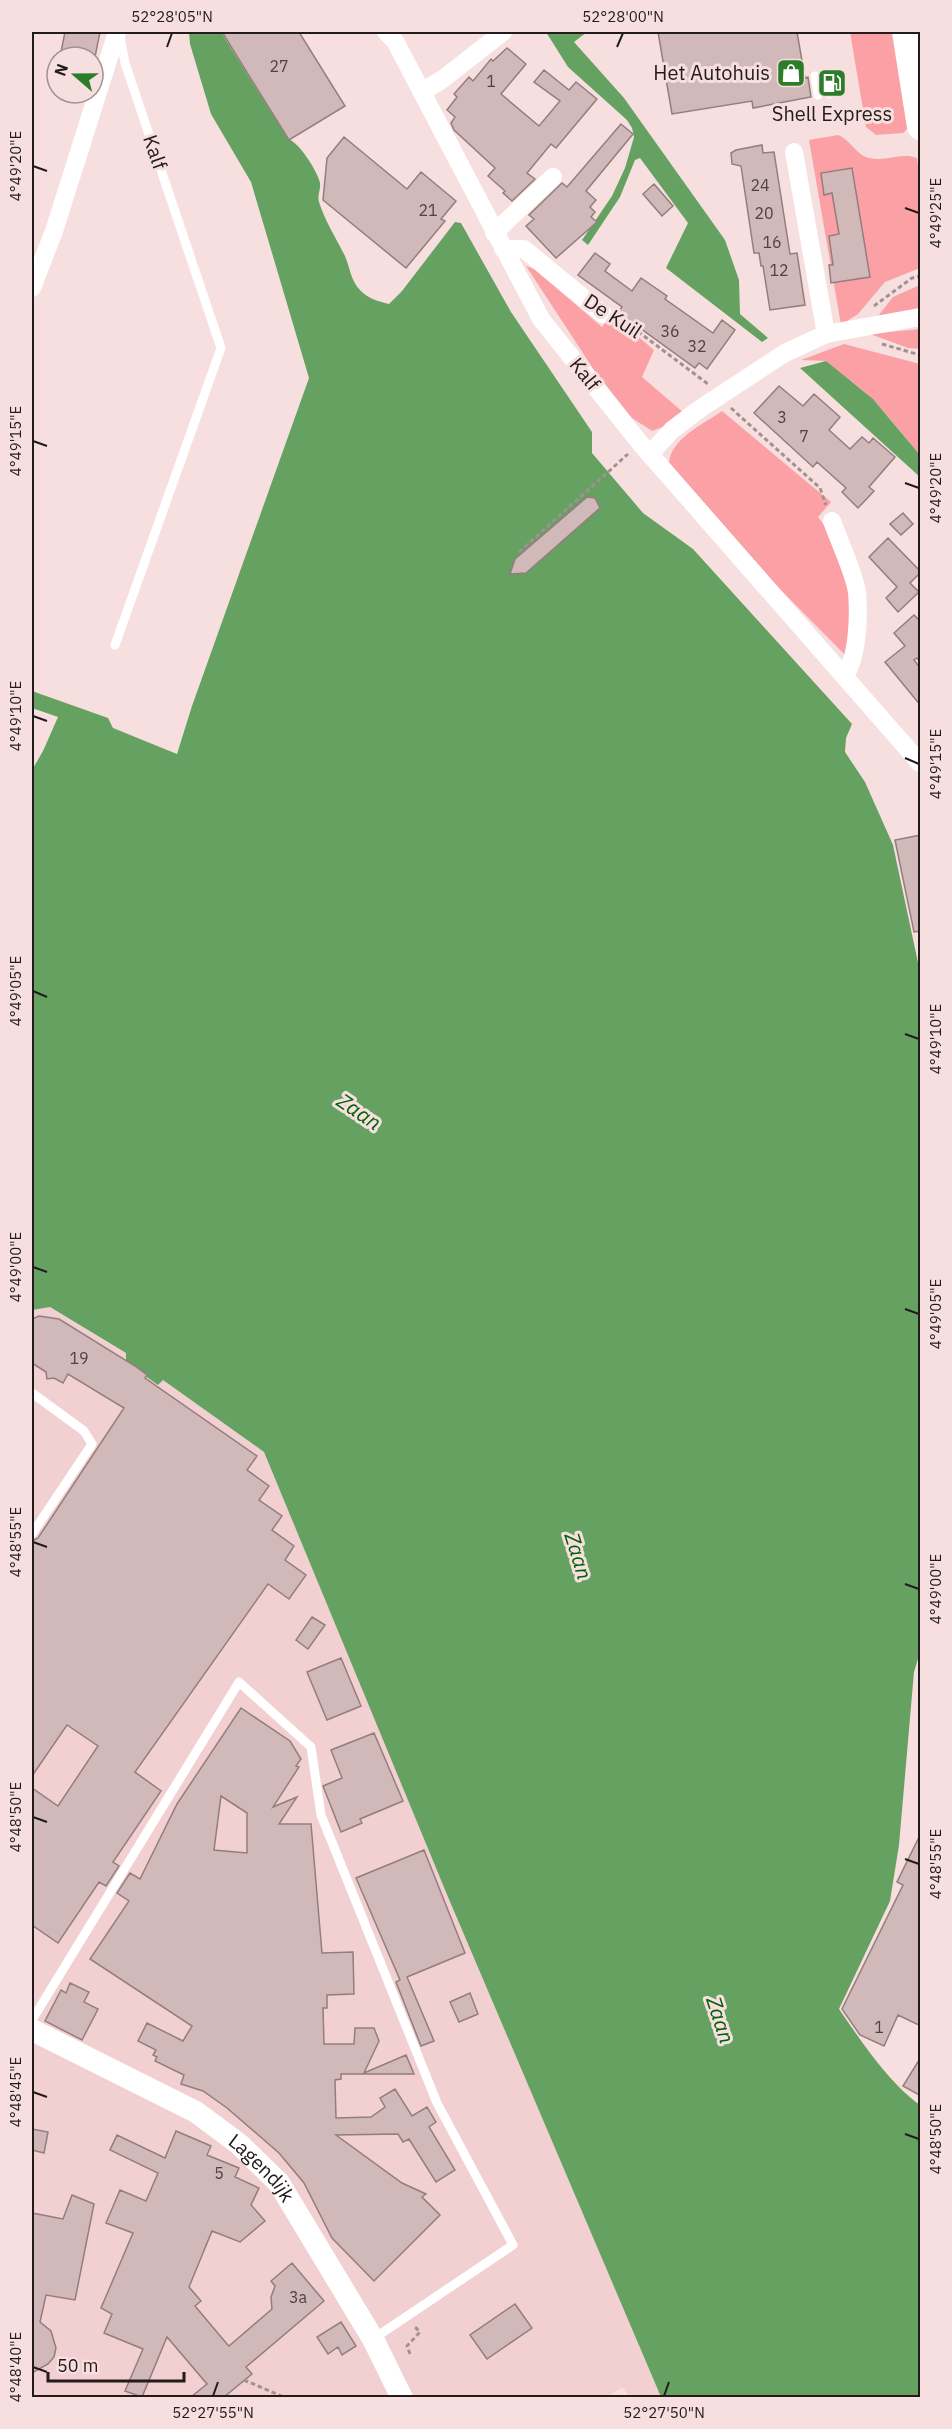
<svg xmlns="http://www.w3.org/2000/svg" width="952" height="2429" viewBox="0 0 952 2429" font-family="'IBM Plex Sans',sans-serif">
<rect width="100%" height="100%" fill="#f7dfdf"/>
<!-- built -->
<path fill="#f2d0d1" d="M49 1307 127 1354 159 1385 163 1380 264 1452 448 1897 661 2397H630L622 2387 606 2398H32V1310Z"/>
<!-- green -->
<path fill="#fba1a5" d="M850 32H893L909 127 903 133 876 135 866 127Z
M838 135C851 140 856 155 869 158 886 162 901 152 917 158L920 181V268L885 282 858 314 841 325 809 140Z
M526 266 534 269 602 327 611 314 654 350 642 377 684 413 665 426 652 431 632 418 594 370Z
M920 285V312L875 320 893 297Z
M920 329V349L908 348 870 334Z
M844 344 920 364V455C904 436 888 415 870 397 857 384 840 375 826 361L801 360Z
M722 411 831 502 818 517 830 533 850 583 849 659 774 583 669 463C671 438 704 424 722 411Z"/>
<!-- water -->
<path fill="#65a261" d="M189 32H221L288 139C299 142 318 172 320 183 321 190 317 195 319 202 325 221 336 238 345 256 350 268 351 281 360 290 368 299 378 301 389 304L402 291 455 222 461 223 511 312 592 432V453L643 513 693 549 852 724 846 738 845 752 865 782 893 845 920 972V1652L914 1672 899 1845 890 1901 839 2009C861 2041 889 2083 920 2105V2397H661L448 1897 264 1452 163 1380 158 1385 126 1362V1353L50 1307 32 1310V770L43 751 58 717 32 708V691L108 718 113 728 177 754 192 706 309 378 251 182 211 114 190 44Z
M546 32H587L574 42 624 98 725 240 739 280 740 314 768 338 762 342 666 268 688 223 640 158 635 160 620 197 588 245 582 240 612 196 625 168 634 137 632 128 627 120 568 67Z
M826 361 873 399 920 455V477L800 368Z"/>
<!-- building -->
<path fill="#d1b9b9" stroke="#937d7d" stroke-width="1.5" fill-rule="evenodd" d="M65 32H100L95 57H60Z
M222 32H299L345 106 289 140Z
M658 32H797L805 78 808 77 811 97 753 108 752 101 672 114Z
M507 48 526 64 501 94 539 126 560 101 534 82 544 70 569 90 576 82 597 99 556 148 551 144 527 173 535 179 512 201 503 193 505 191 488 176 495 168 454 130 451 123 455 117 447 110 457 97 454 94 469 77 473 81 491 59 493 61Z
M621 124 633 134 586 191 596 200 590 207 595 212 591 217 597 222 556 258 526 226 534 219 529 215 562 183 567 187Z
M344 137 407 189 421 172 456 201 441 219 445 221 406 268 323 200 327 158Z
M762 145 763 153 774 152 790 254 797 253 805 305 770 310 763 266H761L759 253H754L741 166 732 164 731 153 736 150Z
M852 168 870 277 831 283 829 265H833L829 236 839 234 832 193 824 195 821 173Z
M654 184 673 206 662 216 643 194Z
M595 253 610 264 605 271 632 291 641 278 667 296 665 299 713 333 722 320 735 330 707 369 699 363 695 368 618 312 622 307 578 275Z
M779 386 803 406 814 394 840 417 829 430 850 449 862 437 869 443 873 438 895 457 869 487 874 491 858 508 842 492 846 488 817 462 813 467 754 413Z
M587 497 595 498 600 508 526 573 510 574 515 559Z
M903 513 913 524 901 535 890 524Z
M888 538 921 572 910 583 919 592 898 612 886 598 897 587 869 557Z
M914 615 921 622V663L917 658 914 660 921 669V706L885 662 905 646 894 633Z
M921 835V931L914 932 895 840Z
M39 1316 59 1319 135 1366 147 1375 145 1378 257 1456 247 1470 269 1486 259 1500 282 1516 272 1530 294 1546 285 1560 306 1575 289 1599 268 1584 135 1772 161 1791 113 1862 119 1866 106 1886 99 1882 58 1943 32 1925V1788L58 1806 98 1746 67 1725 32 1776V1541L38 1538 124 1408 68 1374 63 1383 54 1378 47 1379 46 1372 32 1363V1319Z
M312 1617 325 1625 308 1649 296 1640Z
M341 1658 361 1706 327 1720 307 1672Z
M241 1708 290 1741 301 1759 296 1766 299 1767 273 1807 297 1797 279 1824H311L322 1953 353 1952 354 1994 327 1995V2008H323L324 2044H354L355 2028H374L379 2041 364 2073 406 2055 414 2074H341V2079L335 2080 336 2118 371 2117 385 2107 380 2098 395 2089 412 2116 427 2107 436 2122 429 2127 455 2170 436 2182 409 2139 403 2142 398 2134 336 2135 402 2183 426 2194 422 2197 440 2215 374 2281 332 2238 304 2183 279 2153 227 2108 203 2091 181 2084 184 2075 155 2061 157 2057 153 2055 156 2050 138 2041 147 2023 183 2041 192 2026 90 1959 129 1901 117 1893 130 1873 140 1879 177 1804ZM221 1796 247 1813V1853L214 1850Z
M374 1733 403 1801 360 1819 362 1823 341 1832 323 1786 342 1778 331 1750Z
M921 1833V2026L898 2015 884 2046 860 2035 842 2009 903 1885 897 1882Z
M424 1850 465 1953 407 1977 434 2041 421 2046 396 1982 400 1980 356 1878Z
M70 1983 89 1992 84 2002 98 2009 82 2040 45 2021 61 1990 66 1993Z
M470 1993 478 2014 459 2022 450 2002Z
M921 2057V2096L903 2086Z
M32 2129 48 2132 44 2153 32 2150Z
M176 2131 211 2146 207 2155 239 2168 235 2177 259 2188 251 2205 265 2221 240 2242 212 2231 189 2287 201 2301 195 2306 227 2344 229 2346 272 2309 271 2297 275 2286 271 2281 292 2263 324 2301 246 2367 252 2374 224 2397H191L207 2384 167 2337 142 2397 125 2391 143 2349 104 2333 112 2314 101 2308 133 2233 106 2223 120 2190 146 2201 158 2173 110 2150 117 2135 165 2158Z
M72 2195 94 2204 75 2300 46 2295 40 2322 51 2331 56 2348 54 2357 48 2364 32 2373V2213L63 2219Z
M515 2304 532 2328 487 2359 470 2335Z
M341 2322 356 2346 342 2355 338 2347 328 2354 317 2337Z"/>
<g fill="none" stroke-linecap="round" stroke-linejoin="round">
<!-- path -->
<path stroke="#a39191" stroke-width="3" stroke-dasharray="4.5 3" stroke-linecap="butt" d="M874 306 912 278 920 276
M620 318 708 384
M882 344 920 355
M731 408 820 488 826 505
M519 552 628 454
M410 2354 407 2346 420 2332 415 2327
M244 2380 286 2398"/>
<!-- service -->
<path stroke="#fff" stroke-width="9" d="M836 73 839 92
M826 74 829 94
M815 76 818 95
M115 645 221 348 125 63 120 37
M32 1393 84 1431 92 1444 32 1534
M32 2020 239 1682 311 1747 321 1815 437 2103 513 2245 373 2339"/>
<!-- minor -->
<path stroke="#fff" stroke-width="18" d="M386 32 395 41 541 319 640 443 920 763
M422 92 443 79 503 32
M794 152 826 334
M494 233 553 177
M503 249H524L603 314
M32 288 54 231 117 32
M650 454 672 430 701 408 785 353 826 334 920 317
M832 521C839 541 854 572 857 592 859 615 858 657 845 675"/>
<!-- tertiary -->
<path stroke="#fff" stroke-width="22" id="s1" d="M32 2030 196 2112 239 2144 279 2183 373 2339 402 2398"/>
<!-- secondary -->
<path stroke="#fff" stroke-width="26" d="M905 32 920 127"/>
</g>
<!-- ticks -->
<path fill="none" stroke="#231b1b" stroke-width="2" d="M167 47 172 33M617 47 623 33M33 166 47 171M905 208 919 213M33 441 47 446M905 483 919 488M33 716 47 721M905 758 919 764M33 991 47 997M905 1034 919 1039M33 1267 47 1272M905 1309 919 1314M33 1542 47 1547M905 1584 919 1589M33 1817 47 1822M905 1859 919 1864M33 2092 47 2097M905 2134 919 2139M33 2367 47 2372M213 2396 218 2382M664 2396 669 2382"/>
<!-- icons -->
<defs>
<g id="shop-square" transform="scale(1.5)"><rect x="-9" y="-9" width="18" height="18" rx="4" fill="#2b7d29" stroke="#f7dfdf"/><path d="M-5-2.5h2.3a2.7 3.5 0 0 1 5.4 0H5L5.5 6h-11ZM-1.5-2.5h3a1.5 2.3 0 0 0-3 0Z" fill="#fff"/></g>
<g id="fuel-square" transform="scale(1.5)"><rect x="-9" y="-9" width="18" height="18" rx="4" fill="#2b7d29" stroke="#f7dfdf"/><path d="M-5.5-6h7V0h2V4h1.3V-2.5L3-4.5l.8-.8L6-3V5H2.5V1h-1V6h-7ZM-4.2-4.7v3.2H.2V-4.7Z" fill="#fff"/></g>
</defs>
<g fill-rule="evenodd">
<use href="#shop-square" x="791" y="73"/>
<use href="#fuel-square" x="832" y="83"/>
</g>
<g text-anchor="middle" stroke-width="6" stroke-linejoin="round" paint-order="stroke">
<!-- number labels -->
<g font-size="16" fill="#4e4242">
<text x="279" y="72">27</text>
<text x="491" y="87">1</text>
<text x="760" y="191">24</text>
<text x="428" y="216">21</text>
<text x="764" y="219">20</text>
<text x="772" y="248">16</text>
<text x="779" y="276">12</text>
<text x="670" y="337">36</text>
<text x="697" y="352">32</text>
<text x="782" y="423">3</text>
<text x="804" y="442">7</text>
<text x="79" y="1364">19</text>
<text x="879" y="2033">1</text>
<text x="219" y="2179">5</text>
<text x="298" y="2303">3a</text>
</g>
<!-- poi labels -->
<g font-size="20" fill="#231b1b" stroke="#f7dfdf" text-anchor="end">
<text x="770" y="80">Het Autohuis</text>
<text x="832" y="121" text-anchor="middle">Shell Express</text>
</g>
<!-- street labels -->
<g font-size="20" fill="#231b1b" stroke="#f7dfdf">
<text transform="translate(155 152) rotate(71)" y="7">Kalf</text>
<text transform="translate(613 316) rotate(33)" y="7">De Kuil</text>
<text transform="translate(585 374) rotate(51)" y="7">Kalf</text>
<text dy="7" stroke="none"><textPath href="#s1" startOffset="270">Lagendijk</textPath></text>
</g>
<!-- water labels -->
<g font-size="21" font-style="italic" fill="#006104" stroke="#f7dfdf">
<text transform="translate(359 1112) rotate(34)" y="7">Zaan</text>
<text transform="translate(578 1556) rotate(73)" y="7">Zaan</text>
<text transform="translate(720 2020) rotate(72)" y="7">Zaan</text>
</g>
</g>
<!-- border -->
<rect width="952" height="2429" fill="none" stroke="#f7dfdf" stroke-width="66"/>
<!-- north arrow -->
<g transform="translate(75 75) rotate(290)"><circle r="28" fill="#f7dfdf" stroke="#a29191" stroke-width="1.5"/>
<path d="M0-4.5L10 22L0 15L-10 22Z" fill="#2b7d29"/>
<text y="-9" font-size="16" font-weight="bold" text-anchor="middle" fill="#231b1b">N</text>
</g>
<!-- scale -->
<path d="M48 2372v9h136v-9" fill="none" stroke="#231b1b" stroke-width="3"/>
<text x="57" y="2372" font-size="18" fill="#231b1b" stroke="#f7dfdf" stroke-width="4.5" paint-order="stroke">50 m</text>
<rect x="33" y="33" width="886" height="2363" fill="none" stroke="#231b1b" stroke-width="2"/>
<g font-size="15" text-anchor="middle" fill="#231b1b">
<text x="172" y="22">52°28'05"N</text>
<text x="623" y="22">52°28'00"N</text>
<text transform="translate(16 166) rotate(-90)" y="5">4°49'20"E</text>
<text transform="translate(936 213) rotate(-90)" y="5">4°49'25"E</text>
<text transform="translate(16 441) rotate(-90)" y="5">4°49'15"E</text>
<text transform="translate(936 488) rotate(-90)" y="5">4°49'20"E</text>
<text transform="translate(16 716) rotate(-90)" y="5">4°49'10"E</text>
<text transform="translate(936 764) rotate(-90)" y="5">4°49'15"E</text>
<text transform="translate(16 991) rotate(-90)" y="5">4°49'05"E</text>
<text transform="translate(936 1039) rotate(-90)" y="5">4°49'10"E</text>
<text transform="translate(16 1267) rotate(-90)" y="5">4°49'00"E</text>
<text transform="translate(936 1314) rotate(-90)" y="5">4°49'05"E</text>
<text transform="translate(16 1542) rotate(-90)" y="5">4°48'55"E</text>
<text transform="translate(936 1589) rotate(-90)" y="5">4°49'00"E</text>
<text transform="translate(16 1817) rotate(-90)" y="5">4°48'50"E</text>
<text transform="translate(936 1864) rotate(-90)" y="5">4°48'55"E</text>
<text transform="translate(16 2092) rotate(-90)" y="5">4°48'45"E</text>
<text transform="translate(936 2139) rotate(-90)" y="5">4°48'50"E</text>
<text transform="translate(16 2367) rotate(-90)" y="5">4°48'40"E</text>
<text x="213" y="2418">52°27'55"N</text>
<text x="664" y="2418">52°27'50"N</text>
</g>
</svg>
